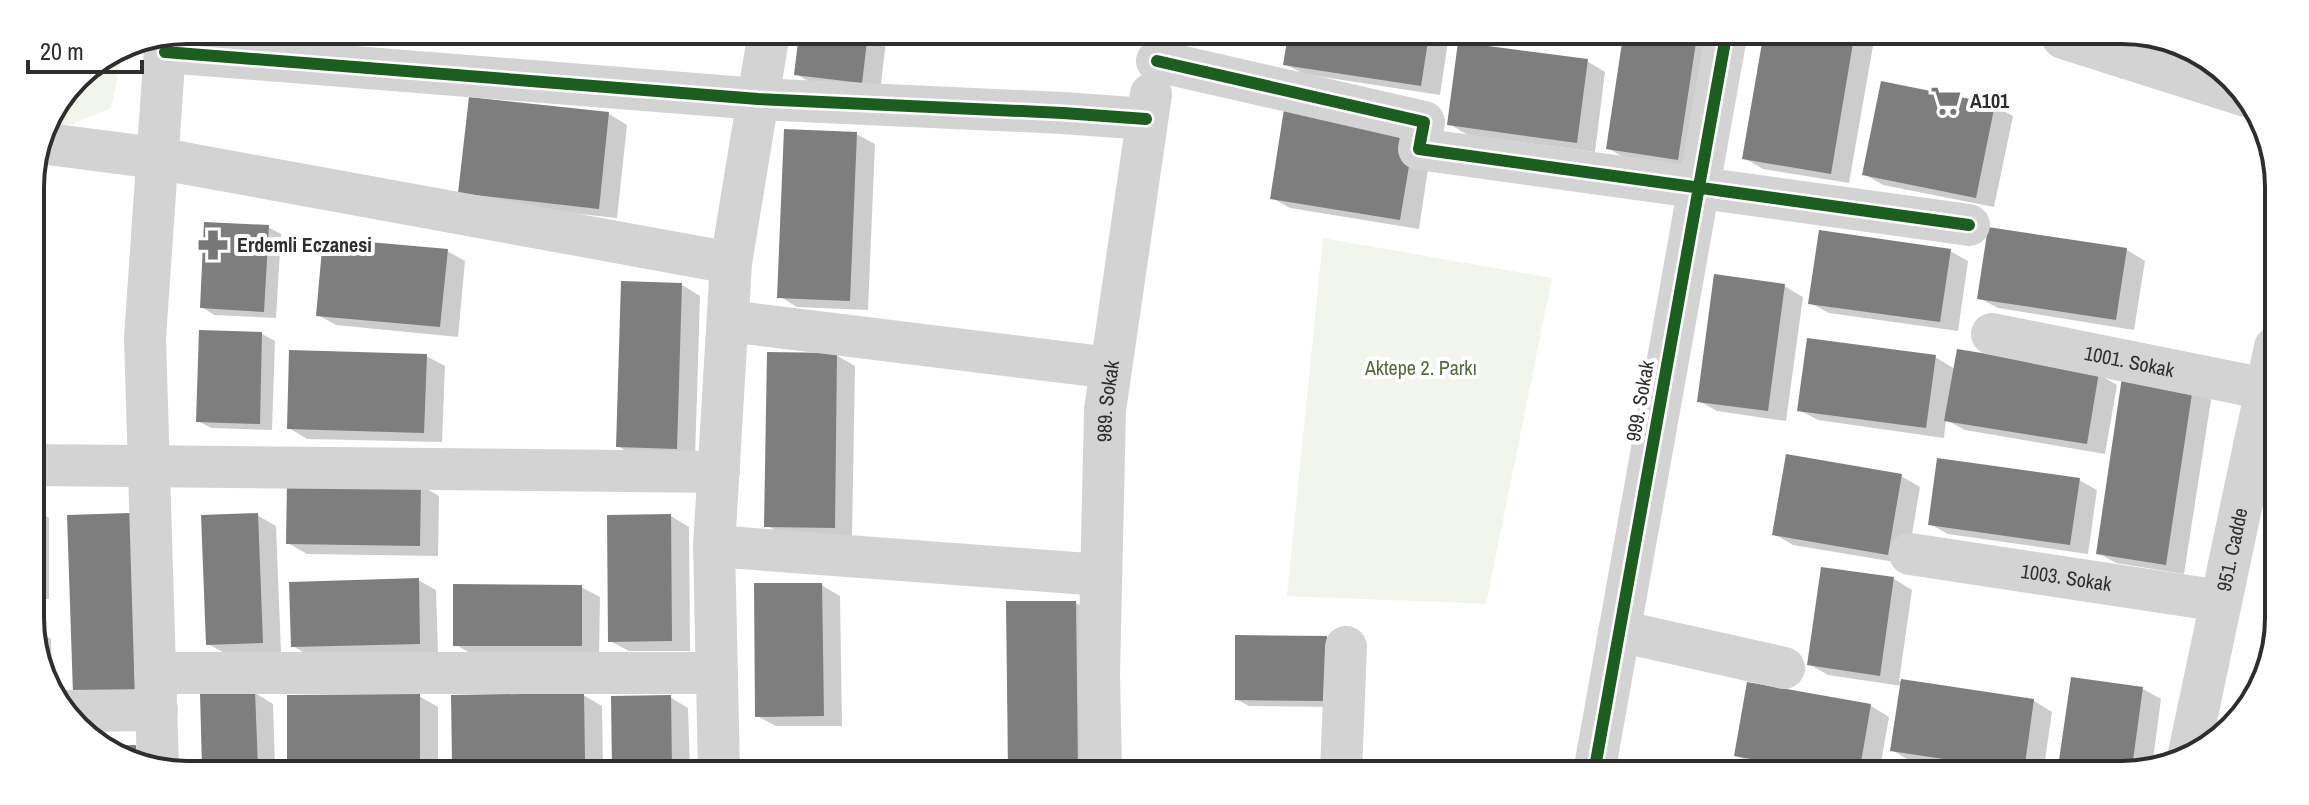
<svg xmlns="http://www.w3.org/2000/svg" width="2309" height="805" viewBox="0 0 2309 805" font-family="'Archivo Narrow',sans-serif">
<rect width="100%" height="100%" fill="#fff"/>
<!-- green -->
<path fill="#f1f5eb" d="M125 43 111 108 67 126 45 123 46 117 83 69Z
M1323 238 1552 278 1486 604 1287 596Z"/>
<!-- shadow -->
<path fill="#0003" d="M801 33H887L880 92 815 85 796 74Z
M1290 35H1449L1440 95 1304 74 1285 64Z
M1625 36H1716L1696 169 1626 159 1608 148Z
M1765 37H1858L1873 46 1849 183 1763 169 1744 158Z
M1587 61 1605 72 1595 152 1468 135 1449 124Z
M1994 106 2013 116 1994 207 1883 185 1864 174Z
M609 114 627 125 617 218 479 203 461 192Z
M856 134 875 144 868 310 797 307 779 296Z
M1432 142 1419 229 1290 208 1272 198Z
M268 227 281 234 276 318 214 315 202 307Z
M2127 250 2145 261 2134 330 1998 308 1979 298Z
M447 251 465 261 458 337 336 325 318 315Z
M1950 251 1968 261 1958 331 1829 313 1810 303Z
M682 285 700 296 695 459 636 457 618 446Z
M1784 286 1803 297 1786 421 1717 411 1699 401Z
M262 334 275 341 272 430 211 428 198 421Z
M836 355 855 366 852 537 785 536 766 525Z
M426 356 445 366 442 442 307 439 289 428Z
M1935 357 1955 369 2098 374 2117 385 2105 454 1965 430 1946 420 1944 438 1818 420 1799 410Z
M2192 389 2211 400 2184 574 2116 563 2098 553Z
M1901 476 1920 487 1907 564 1793 545 1774 534Z
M2079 480 2097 490 2088 554 1948 534 1930 524Z
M420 485 439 496 438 556 307 554 288 543Z
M32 509 49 518V599H33Z
M257 515 276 526 281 652 226 654 208 644Z
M671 516 689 527 690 651H629L610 641Z
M1894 579 1912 590 1899 681 2034 701 2052 712 2043 774H2002L1910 761 1892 750 1902 686 1828 675 1809 664Z
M418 580 436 590 438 653 311 657 293 646Z
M821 585 840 596 842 726H776L757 716Z
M581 587 600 597 599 655H473L455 644Z
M1008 603H1076L1094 613 1096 771 1010 770Z
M33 629 51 639 52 686 33 648Z
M1326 638 1339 645V707L1249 706 1236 699Z
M2073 679 2143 689 2161 699 2152 767 2131 775 2059 774Z
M1748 684 1871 706 1889 717 1879 774 1802 773 1755 765 1736 755Z
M255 693 273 704 275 767H204L202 695Z
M583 695 602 706 603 769 465 768 454 761Z
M419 696 438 707V768L302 767 289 760Z
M670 697 688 708 690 769H614Z"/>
<!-- building -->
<path fill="#7e7e7e" d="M799 33H868L862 83 794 75Z
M1288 35H1429L1421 86 1283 65Z
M1623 36H1697L1678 160 1606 149Z
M1763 37H1854L1831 174 1742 159Z
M1458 42 1588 59 1577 143 1447 125Z
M1881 81 1995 104 1976 198 1862 175Z
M469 97 609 112 599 209 458 193Z
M1284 109 1415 130 1400 220 1270 199Z
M784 129 857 132 850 301 777 298Z
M204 222 269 225 264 312 200 308Z
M1988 227 2127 248 2116 320 1977 299Z
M1819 230 1951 249 1940 322 1808 304Z
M323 238 448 249 440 327 316 316Z
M1714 274 1785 284 1768 411 1697 402Z
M621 281 682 283 677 449 616 447Z
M199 330 262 332 260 424 196 422Z
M1807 338 1936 355 1926 428 1797 411Z
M1957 349 2099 372 2087 444 1944 421Z
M289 350 427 354 424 433 287 429Z
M767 352 837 353 835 528 764 527Z
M2122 377 2193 387 2166 565 2096 554Z
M1786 454 1902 474 1888 555 1772 535Z
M1937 458 2080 478 2070 545 1928 525Z
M287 482 421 483 420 546 286 544Z
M130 513 136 692 73 694 67 515Z
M258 513 263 643 206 645 201 515Z
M671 514 672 641 608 642 607 515Z
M1821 567 1894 577 1880 676 1807 665Z
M419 578 420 644 291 647 289 582Z
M754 583H822L824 716 755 717Z
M453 584 582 585V646H453Z
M1006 601H1076L1078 771 1008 770Z
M1235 635 1327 636 1326 701 1235 700Z
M2071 677 2143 687 2131 775 2057 774Z
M1901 679 2034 699 2024 771 1890 751Z
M1747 682 1871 704 1859 774H1838L1734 756Z
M255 691 258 767H202L200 693Z
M584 693 585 761 452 763 451 695Z
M420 694V760L287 761V695Z
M671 695 672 769H612L611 696Z
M136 745 137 767 106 746Z"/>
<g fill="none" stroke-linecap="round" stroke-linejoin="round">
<!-- minor -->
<g stroke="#d3d3d3" stroke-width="42">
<path d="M2063 38 2246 96"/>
<path d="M165 52 758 99 1063 113 1146 119"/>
<path d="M1157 61 1424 122 1419 149 1969 225"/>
<path d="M40 143 156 158 731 263"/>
<path d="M728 321 1111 368"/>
<path id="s1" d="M1992 334 2266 389"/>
<path d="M32 465 719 472"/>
<path d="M714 546 1101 575"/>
<path id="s2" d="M1910 554 2221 601"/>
<path d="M1619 631 1784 668"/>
<path d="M155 673H717"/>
<path d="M64 711 157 710"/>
<path id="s3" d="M2189 753 2275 347"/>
<path d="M158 767 145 338 166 34"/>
<path d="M719 769 714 546 731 263 769 32"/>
<path id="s4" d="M1101 771 1099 674 1105 410 1151 94"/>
<path d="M1341 772 1346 647"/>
<path d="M1594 773 1726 36"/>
</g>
<!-- cycleway casing -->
<g stroke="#fff" stroke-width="17">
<path id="cycleway" d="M165 52 758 99 1063 113 1146 119
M1157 61 1424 122 1419 149 1969 225
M1594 773 1726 36"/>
</g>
<!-- cycleway -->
<use href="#cycleway" stroke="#1b5e20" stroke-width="12"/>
</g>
<!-- icons -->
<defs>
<g id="supermarket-bare" transform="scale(2.4)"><path d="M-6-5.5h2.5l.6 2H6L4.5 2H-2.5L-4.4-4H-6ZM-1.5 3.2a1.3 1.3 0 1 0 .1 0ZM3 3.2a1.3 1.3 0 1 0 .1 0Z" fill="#777" stroke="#fff" stroke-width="2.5" paint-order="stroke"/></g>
<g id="pharmacy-bare" transform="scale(2.4)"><path d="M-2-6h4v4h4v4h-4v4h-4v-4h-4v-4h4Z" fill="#777" stroke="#fff" stroke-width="2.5" paint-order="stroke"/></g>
</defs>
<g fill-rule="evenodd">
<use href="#supermarket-bare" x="1946" y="101"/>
<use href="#pharmacy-bare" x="213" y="245"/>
</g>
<g text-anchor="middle" stroke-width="8" stroke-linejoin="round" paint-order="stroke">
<!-- poi labels -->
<g font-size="20" font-weight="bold" fill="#2e2e2e" stroke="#fff" text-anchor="start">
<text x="1970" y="108">A101</text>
<text x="237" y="252">Erdemli Eczanesi</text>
</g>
<!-- street labels -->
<g font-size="20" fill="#2e2e2e" stroke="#fff">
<text dy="7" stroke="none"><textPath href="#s1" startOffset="140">1001. Sokak</textPath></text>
<text dy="7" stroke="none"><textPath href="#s4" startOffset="370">989. Sokak</textPath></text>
<text transform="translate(1640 401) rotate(-80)" y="7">999. Sokak</text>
<text dy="7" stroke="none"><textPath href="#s3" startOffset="208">951. Cadde</textPath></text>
<text dy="7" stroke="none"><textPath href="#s2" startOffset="158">1003. Sokak</textPath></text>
</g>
<!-- park labels -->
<g font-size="20" fill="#526d37" stroke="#fff">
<text x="1421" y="375">Aktepe 2. Parkı</text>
</g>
</g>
<!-- crop -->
<path d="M0 0H2309V805H0ZM187 44H2122A143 143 0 0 1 2265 187V618A143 143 0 0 1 2122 761H187A143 143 0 0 1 44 618V187A143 143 0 0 1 187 44Z" fill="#fff" fill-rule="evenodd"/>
<path fill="none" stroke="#2e2e2e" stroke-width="4" d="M187 44H2122A143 143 0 0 1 2265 187V618A143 143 0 0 1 2122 761H187A143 143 0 0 1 44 618V187A143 143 0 0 1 187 44Z"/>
<!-- scale -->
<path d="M28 60v12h114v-12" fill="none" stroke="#2e2e2e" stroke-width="4"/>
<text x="40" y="60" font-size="24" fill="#2e2e2e" stroke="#ffffff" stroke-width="6" paint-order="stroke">20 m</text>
</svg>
